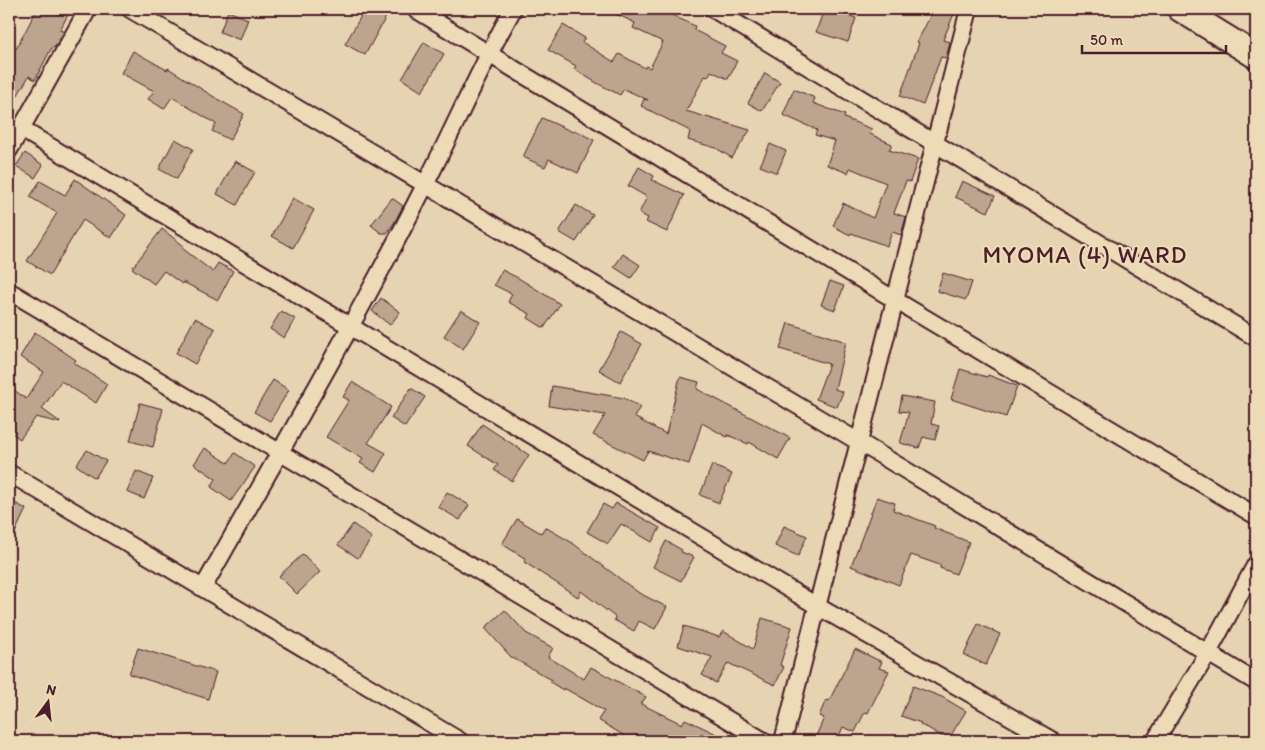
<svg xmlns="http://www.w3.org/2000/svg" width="1265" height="750" viewBox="0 0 1265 750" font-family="Itim,sans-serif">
<rect width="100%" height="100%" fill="#e6d3b1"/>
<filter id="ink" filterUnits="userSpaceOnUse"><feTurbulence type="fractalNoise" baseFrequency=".02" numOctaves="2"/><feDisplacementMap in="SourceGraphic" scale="10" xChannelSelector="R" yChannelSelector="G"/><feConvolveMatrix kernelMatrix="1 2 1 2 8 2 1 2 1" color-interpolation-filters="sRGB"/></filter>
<g filter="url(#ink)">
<!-- building -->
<path fill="#bda48e" stroke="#4a1f2b" d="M37 9H71L60 30 64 32 54 48 52 47 35 80 29 76 9 110V56L13 48 16 49Z
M365 9H376L387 15 365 55 345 44Z
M606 9H659L695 26 694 30 725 46 721 53 737 61 728 79 711 71 708 77 705 76 686 111 750 130 732 158 716 148 688 140 690 131 641 106 644 99 648 100 624 89 620 95 595 82 574 69 576 66 548 50 563 25 585 38 582 42 614 62 619 54 645 68 646 66 650 68 663 42 633 28 635 23Z
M824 9H830L856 18 848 42 816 32Z
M934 9H956L943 40 950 42 946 58 941 57 923 105 900 96 919 43 917 42Z
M228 11 248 19 240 40 220 32Z
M424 42 444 54 422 92 402 79Z
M133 51 167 70 168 68 219 100 244 114 230 140 212 131 216 124 172 97 164 109 148 99 154 91 121 73Z
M765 73 780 82 762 111 748 103Z
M794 89 815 98 813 103 845 115 844 118 872 129 870 134 892 144 889 150 918 159 910 182 906 181 894 213 906 217 901 235 892 232 887 246 851 233 850 235 833 226 843 203 873 218 886 183 850 168 848 173 827 165 835 141 815 135 817 130 783 115Z
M542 118 573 132 574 130 594 140 578 173 549 159 545 167 523 157Z
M175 139 193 149 177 179 159 169Z
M770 144 786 151 777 173 760 166Z
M25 153 43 165 35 178 16 166Z
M235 161 255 172 237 205 217 194Z
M639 167 654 176 652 180 684 195 667 232 646 222 648 218 639 213 647 197 628 186Z
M75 179 126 215 111 238 83 220 50 275 27 261 57 213 30 197 40 181 65 195Z
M962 181 995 196 988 212 955 197Z
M293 198 314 210 293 248 272 236Z
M392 198 403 206 394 223 387 233H381L371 225Z
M576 205 593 215 576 242 559 232Z
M162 229 184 246 182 248 213 272 218 263 233 271 218 300 183 282 182 284 164 271 154 284 132 268Z
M623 254 640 265 631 278 614 267Z
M502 270 520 279 560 304 544 328 528 318 530 314 508 302 512 294 494 285Z
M943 273 972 282 966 300 937 291Z
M830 281 844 286 835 310 821 305Z
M381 298 400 312 390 325 372 311Z
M461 310 480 322 463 349 444 336Z
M281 311 295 319 284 338 270 329Z
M195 318 215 329 195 364 176 353Z
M788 323 846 342 835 389 843 392 837 407 816 399 829 364 780 349Z
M35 332 76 360 74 363 107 384 96 403 61 381 42 409 60 422V423L36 417 20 439 9 431V386L26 399 44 372 20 357Z
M621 332 642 344 620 382 599 370Z
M960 369 987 377 988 375 1017 386 1006 417 951 399Z
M680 377 699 382 697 389 790 438 778 459 749 442 748 444 728 435 727 437 702 423 689 464 648 451 643 460 593 435 605 415 549 406 552 386 624 398 640 407 634 417 666 434Z
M273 380 289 390 270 421 254 412Z
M352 382 391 407 368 443 386 453 375 472 360 463 363 459 326 437 349 400 343 397Z
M411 388 425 397 405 427 391 418Z
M902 396 935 402 931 424 939 426 935 440 923 437 919 448 900 443 909 412 899 411Z
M140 403 163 409 153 447 130 441Z
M482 424 529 455 512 481 494 470 498 465 468 446Z
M205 448 228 463 235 453 255 467 231 501 211 487 216 479 194 464Z
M87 450 106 461 95 478 76 465Z
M712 465 732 474 719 503 700 495Z
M136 471 153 478 144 499 127 492Z
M447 492 469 505 460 520 438 507Z
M877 497 895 503 893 510 935 526 934 528 969 542 956 574 940 568V565L911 555 899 585 851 566Z
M9 500 26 509 9 545Z
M616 503 660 528 652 542 621 524 608 544 587 532 603 504 612 509Z
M517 519 541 533 545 527 571 542 639 593 667 607 655 629 639 621 634 631 614 620 615 617 581 591 578 597 524 562 526 559 502 544Z
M353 524 372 538 358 558 338 545Z
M784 526 807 536 798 556 775 546Z
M666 541 682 550 681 552 694 557 681 581 653 567Z
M303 554 320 572 297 594 279 576Z
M505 610 526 633 553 648 548 657 584 679 591 667 646 697 641 704 682 724 685 719 731 741H633L598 720 604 711 564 688 563 690 550 682 552 680 511 657 485 628Z
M762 618 792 627 780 665 784 667 775 685 728 663 716 683 702 675 712 657 678 646 684 626 719 637 723 631 753 649Z
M978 624 1000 634 986 665 964 655Z
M138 648 216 672 208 699 129 674Z
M855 649 882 662 879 668 889 671 868 713 865 712 855 732 843 727 837 741H827L816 736 824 718 819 716 826 700 829 701Z
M913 686 942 697 966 711 948 740 928 728 920 725 921 723 901 716Z"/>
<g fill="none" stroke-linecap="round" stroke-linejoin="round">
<!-- minor casing -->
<g stroke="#4a1f2b" stroke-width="20">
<path id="minor" d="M130 9 859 442 1256 682
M415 9 895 300 1256 516
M713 9 1256 338
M21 129 817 606 1053 741
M9 150 88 9
M9 291 764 741
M9 473 460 741
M203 588C278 455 356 322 425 185 455 126 481 66 513 9
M783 741 969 9
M1155 741 1208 653 1256 564"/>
</g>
<!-- secondary casing -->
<g stroke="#4a1f2b" stroke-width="28">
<path id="secondary" d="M1180 9 1256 56"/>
</g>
<!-- minor -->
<use href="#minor" stroke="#eddab7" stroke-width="16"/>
<!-- secondary -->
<use href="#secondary" stroke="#eddab7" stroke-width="24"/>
</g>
</g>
<g text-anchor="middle" stroke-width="4.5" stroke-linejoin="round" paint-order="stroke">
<!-- quarter labels -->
<g font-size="24" letter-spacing="1" fill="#4a1f2b" stroke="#eddab7">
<text x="1085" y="263">MYOMA (4) WARD</text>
</g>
</g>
<!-- margin -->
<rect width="1265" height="750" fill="none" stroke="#eddab7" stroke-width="30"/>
<rect x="15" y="15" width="1235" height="720" fill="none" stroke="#4a1f2b" stroke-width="2" filter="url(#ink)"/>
<!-- north arrow -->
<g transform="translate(48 702) rotate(15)" stroke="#eddab7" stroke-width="4" paint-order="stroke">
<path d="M0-4L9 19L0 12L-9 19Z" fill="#4a1f2b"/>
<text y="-8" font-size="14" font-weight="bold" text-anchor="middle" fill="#4a1f2b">N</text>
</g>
<!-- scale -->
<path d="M1082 45v8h144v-8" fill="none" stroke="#4a1f2b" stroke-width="2.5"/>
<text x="1090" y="45" font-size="15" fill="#4a1f2b" stroke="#eddab7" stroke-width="4" paint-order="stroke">50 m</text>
</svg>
